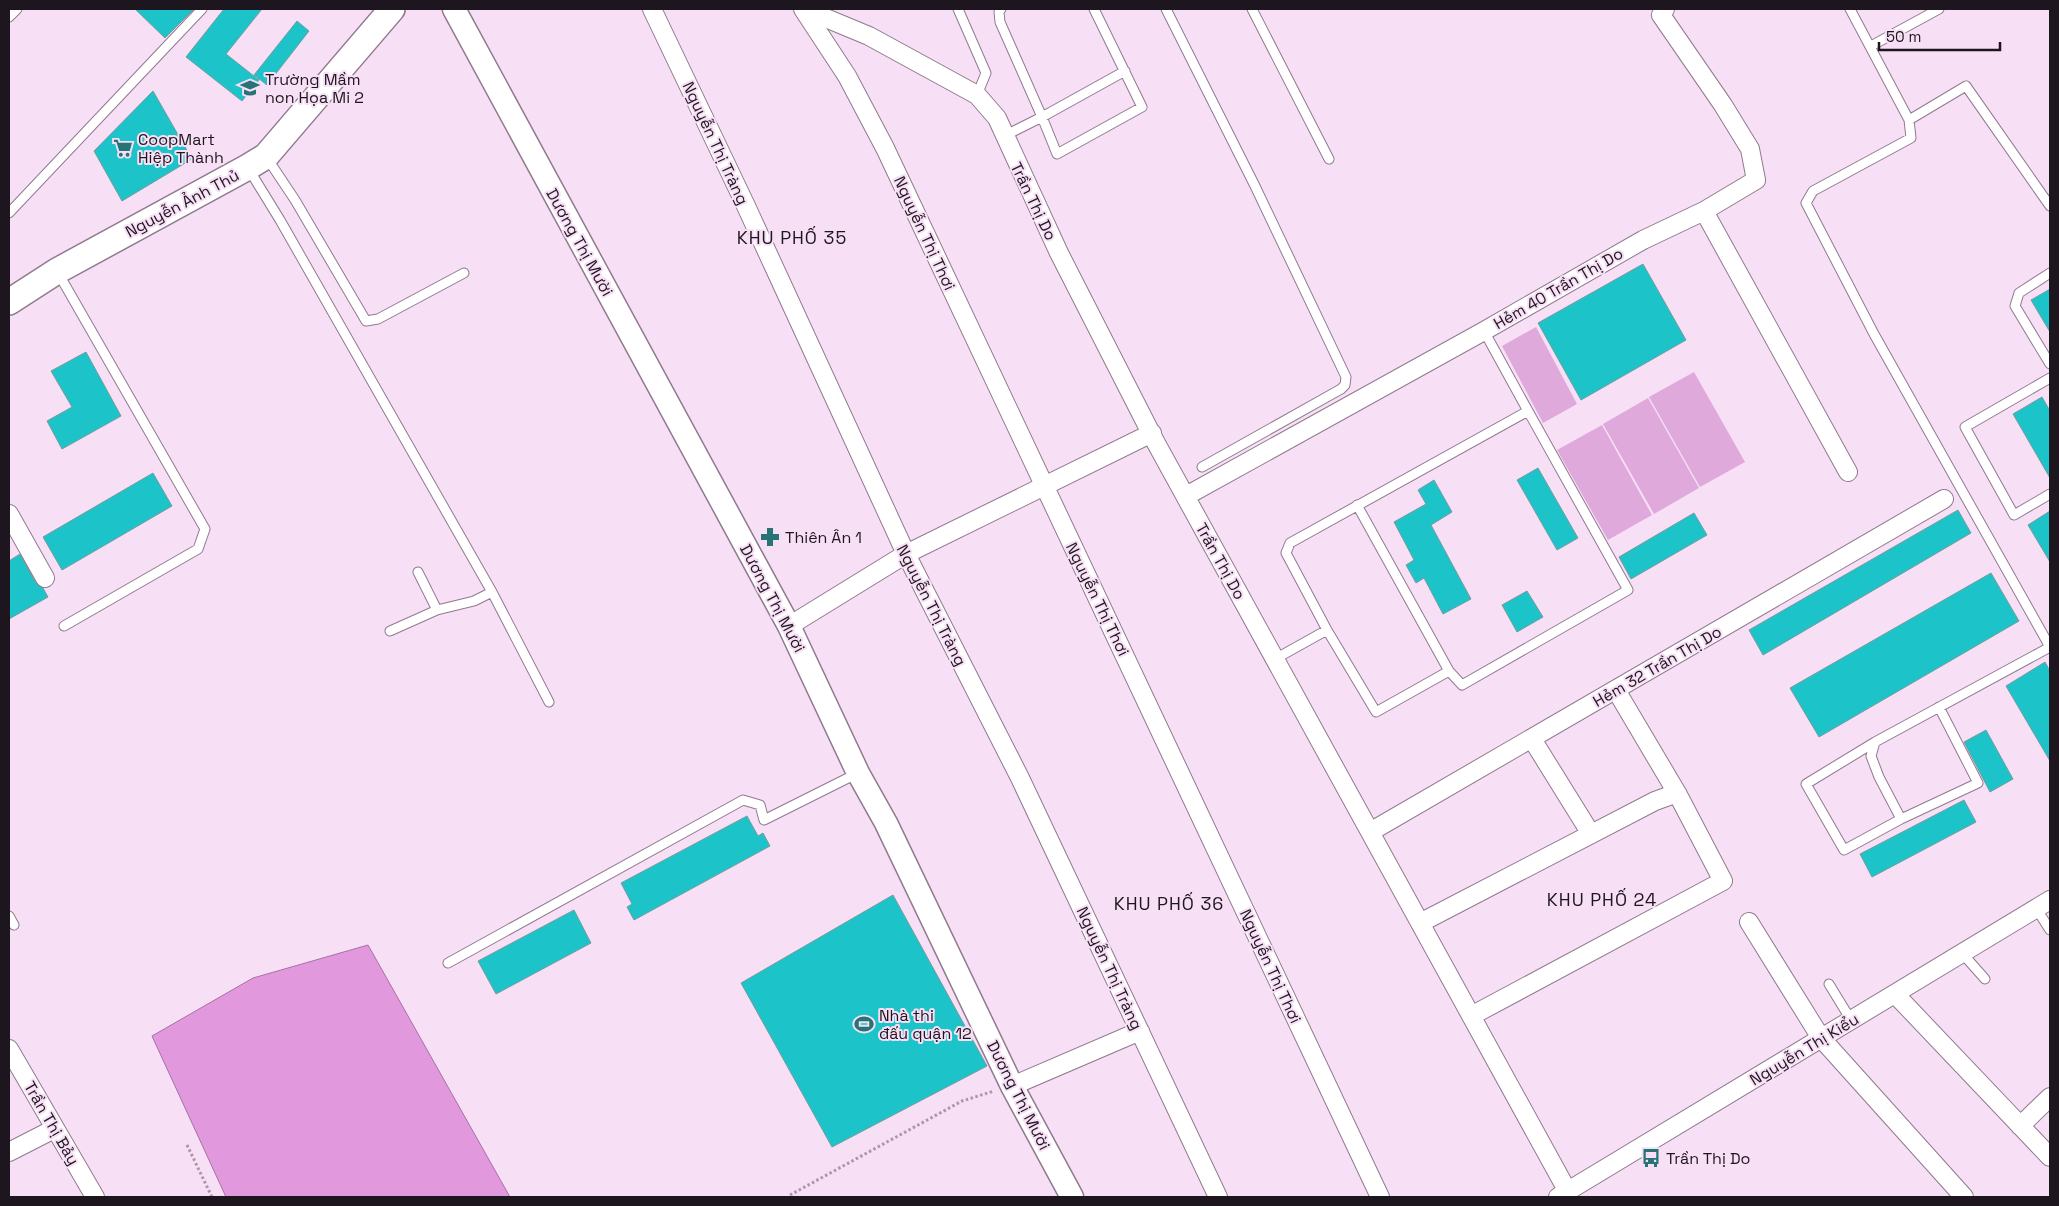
<svg xmlns="http://www.w3.org/2000/svg" width="2059" height="1206" viewBox="0 0 2059 1206" font-family="'Space Grotesk',sans-serif">
<rect width="100%" height="100%" fill="#f7dff5"/>
<!-- green -->
<path fill="#dfaadb" d="M1536 327 1577 404 1543 423 1502 346Z
M1694 372 1745 462 1700 487 1649 397Z
M1648 398 1699 488 1654 514 1603 424Z
M1602 425 1652 515 1608 540 1557 450Z"/>
<!-- water -->
<path fill="#e198dc" stroke="#a671a3" d="M368 945 510 1197H226L152 1036 253 978Z"/>
<!-- building -->
<path fill="#1cc4ca" stroke="#789b9d" d="M135 9H194L165 38Z
M224 9H262L226 54 259 80 242 101 186 57Z
M297 21 309 31 267 85 254 75Z
M153 91 192 159 122 201 94 151Z
M1643 264 1686 340 1581 400 1538 323Z
M2050 289V332L2031 300Z
M86 352 121 416 62 449 47 421 72 407 51 371Z
M2042 397 2050 411V478L2013 414Z
M1538 468 1578 538 1557 550 1517 480Z
M153 473 172 506 62 570 43 537Z
M1434 480 1452 512 1431 525 1471 599 1443 614 1424 578 1416 583 1406 565 1414 560 1394 522 1426 504 1418 490Z
M1958 510 1971 533 1763 655 1749 630Z
M2050 511V562L2028 525Z
M1694 513 1707 535 1631 579 1619 557Z
M20 554 36 583 43 588 48 597 9 619V561Z
M1991 573 2019 621 1819 737 1790 688Z
M1527 591 1543 617 1517 632 1502 605Z
M2045 662 2050 671V761L2006 686Z
M1986 730 2013 779 1990 792 1964 742Z
M1964 800 1976 822 1872 877 1860 854Z
M747 816 758 836 763 833 770 846 634 920 627 907 632 904 621 883Z
M893 895 987 1066 832 1147 741 983Z
M574 910 591 943 496 994 478 961Z"/>
<g fill="none" stroke-linecap="round" stroke-linejoin="round">
<!-- service casing -->
<g stroke="#907a8e" stroke-width="11">
<path id="service" d="M958 9 986 73 977 95
M1001 9 999 12 1000 22 1042 117 1004 136
M1094 9 1142 107 1057 154 1042 117 1125 71
M1166 9 1255 186 1346 377 1345 385 1341 389 1202 467
M1252 9 1329 159
M1850 9 1909 120 1966 86 2050 206
M9 17 17 9
M1871 46 1939 9
M267 158 295 200 366 321 378 319 464 273
M248 168 280 220 492 592 549 702
M9 213 202 9
M57 271 205 529 198 549 64 626
M2050 273 2019 293 2015 306 2050 364
M2050 378 1965 427 2014 515 2050 494
M418 572 437 610
M1327 630 1376 712 1449 671 1357 505
M390 631 437 610 474 601 492 592
M1275 659 1327 630 1286 553 1290 543 1528 411 1484 331
M1449 671 1462 685 1628 590 1528 411
M1875 742 1806 784 1844 850 1901 819 1879 777 1871 756 1875 742 2050 647 1874 334 1806 203 1813 191 1911 138 1909 120
M1901 819 1978 783 1939 707
M2036 908 2050 930
M9 916 14 925
M1962 953 1985 979
M448 963 743 800 760 805 764 820 858 773
M1829 984 1851 1020"/>
</g>
<!-- minor casing -->
<g stroke="#907a8e" stroke-width="20">
<path id="minor" d="M652 9 746 206 906 554 1020 778 1218 1197
M803 9 847 76 885 148 1380 1197
M804 9 869 36 977 95 997 118 1059 253 1156 443 1568 1192
M1704 211 1848 472
M1186 496 1484 331 1643 240 1704 211 1756 180 1750 149 1723 105 1661 15 1665 9
M9 514 45 578
M789 626 906 554 1152 433
M1616 690 1677 793
M1532 739 1591 834
M1370 832 1944 499
M1749 922 1821 1038 1964 1197
M1420 923 1655 801 1677 793 1723 881 1471 1016
M1895 994 2050 1157
M9 1049 95 1197
M1012 1086 1140 1031
M2020 1126 2050 1097
M9 1152 54 1129
M1558 1197 2050 900"/>
</g>
<!-- tertiary casing -->
<g stroke="#907a8e" stroke-width="25">
<path id="tertiary" d="M454 9 789 626 858 773 886 823 1012 1086 1072 1197"/>
</g>
<!-- secondary casing -->
<g stroke="#907a8e" stroke-width="28">
<path id="secondary" d="M9 302 57 271 248 167 266 156 392 9"/>
</g>
<!-- path -->
<path stroke="#aa97a8" stroke-width="3" stroke-dasharray="2.5 2.5" stroke-linecap="butt" d="M187 1145 212 1197
M790 1195 962 1101 994 1091"/>
<!-- service -->
<use href="#service" stroke="#fff" stroke-width="9"/>
<!-- minor -->
<use href="#minor" stroke="#fff" stroke-width="18"/>
<!-- tertiary -->
<use href="#tertiary" stroke="#fff" stroke-width="22"/>
<!-- secondary -->
<use href="#secondary" stroke="#fff" stroke-width="25"/>
</g>
<!-- icons -->
<defs>
<g id="school-bare" transform="scale(1.5)"><path d="M0-5L7-2L0 1L-7-2ZM-4 1L0 2.5L4 1V4Q0 6-4 4Z" fill="#287376" stroke="#f7dff5" stroke-width="2.5" paint-order="stroke"/></g>
<g id="supermarket-bare" transform="scale(1.5)"><path d="M-6-5.5h2.5l.6 2H6L4.5 2H-2.5L-4.4-4H-6ZM-1.5 3.2a1.3 1.3 0 1 0 .1 0ZM3 3.2a1.3 1.3 0 1 0 .1 0Z" fill="#287376" stroke="#f7dff5" stroke-width="2.5" paint-order="stroke"/></g>
<g id="pharmacy-bare" transform="scale(1.5)"><path d="M-2-6h4v4h4v4h-4v4h-4v-4h-4v-4h4Z" fill="#287376" stroke="#f7dff5" stroke-width="2.5" paint-order="stroke"/></g>
<g id="stadium-bare" transform="scale(1.5)"><path d="M0-5a6.5 5 0 1 0 0 10a6.5 5 0 1 0 0-10ZM-3.5-1.8h7v3.6h-7Z" fill="#287376" stroke="#f7dff5" stroke-width="2.5" paint-order="stroke"/></g>
<g id="bus-bare" transform="scale(1.5)"><path d="M-5-6H5V4H4V6H2V4H-2V6H-4V4H-5ZM-3.5-4V0h7V-4ZM-3.5 1.2v1.5H-2V1.2ZM2 1.2v1.5H3.5V1.2Z" fill="#287376" stroke="#f7dff5" stroke-width="2.5" paint-order="stroke"/></g>
</defs>
<g fill-rule="evenodd">
<use href="#school-bare" x="250" y="88"/>
<use href="#supermarket-bare" x="123" y="148"/>
<use href="#pharmacy-bare" x="770" y="537"/>
<use href="#stadium-bare" x="864" y="1024"/>
<use href="#bus-bare" x="1651" y="1158"/>
</g>
<g text-anchor="middle" stroke-width="4" stroke-linejoin="round" paint-order="stroke">
<!-- poi labels -->
<g font-size="16" fill="#1e161e" stroke="#f7dff5" text-anchor="start">
<text x="265" y="85">Trường Mầm<tspan x="265" dy="18">non Họa Mi 2</tspan></text>
<text x="138" y="145">CoopMart<tspan x="138" dy="18">Hiệp Thành</tspan></text>
<text x="785" y="543">Thiên Ân 1</text>
<text x="879" y="1021">Nhà thi<tspan x="879" dy="18">đấu quận 12</tspan></text>
<text x="1666" y="1164">Trần Thị Do</text>
</g>
<!-- street labels -->
<g font-size="16" fill="#1e161e" stroke="#f7dff5">
<text transform="translate(716 143) rotate(65)" y="6">Nguyễn Thị Tràng</text>
<text transform="translate(1034 201) rotate(64)" y="6">Trần Thị Do</text>
<text transform="translate(182 203) rotate(-28)" y="6">Nguyễn Ảnh Thủ</text>
<text transform="translate(925 233) rotate(65)" y="6">Nguyễn Thị Thơi</text>
<text transform="translate(580 242) rotate(61)" y="6">Dương Thị Mười</text>
<text transform="translate(1558 288) rotate(-30)" y="6">Hẻm 40 Trần Thị Do</text>
<text transform="translate(1221 561) rotate(61)" y="6">Trần Thị Do</text>
<text transform="translate(773 598) rotate(62)" y="6">Dương Thị Mười</text>
<text transform="translate(1098 599) rotate(64)" y="6">Nguyễn Thị Thơi</text>
<text transform="translate(932 605) rotate(63)" y="6">Nguyễn Thị Tràng</text>
<text transform="translate(1657 666) rotate(-30)" y="6">Hẻm 32 Trần Thị Do</text>
<text transform="translate(1271 966) rotate(65)" y="6">Nguyễn Thị Thơi</text>
<text transform="translate(1110 968) rotate(65)" y="6">Nguyễn Thị Tràng</text>
<text transform="translate(1804 1049) rotate(-31)" y="6">Nguyễn Thị Kiểu</text>
<text transform="translate(1019 1095) rotate(63)" y="6">Dương Thị Mười</text>
<text transform="translate(52 1123) rotate(60)" y="6">Trần Thị Bảy</text>
</g>
<!-- neighbourhood labels -->
<g font-size="18" letter-spacing="1" fill="#1e161e" stroke="#f7dff5">
<text x="792" y="244">KHU PHỐ 35</text>
<text x="1602" y="906">KHU PHỐ 24</text>
<text x="1169" y="910">KHU PHỐ 36</text>
</g>
</g>
<!-- border -->
<rect width="2059" height="1206" fill="none" stroke="#1e161e" stroke-width="20"/>
<!-- scale -->
<path d="M1879 42v8h121v-8" fill="none" stroke="#1e161e" stroke-width="2.5"/>
<text x="1886" y="42" font-size="15" fill="#1e161e" stroke="#f7dff5" stroke-width="4" paint-order="stroke">50 m</text>
</svg>
